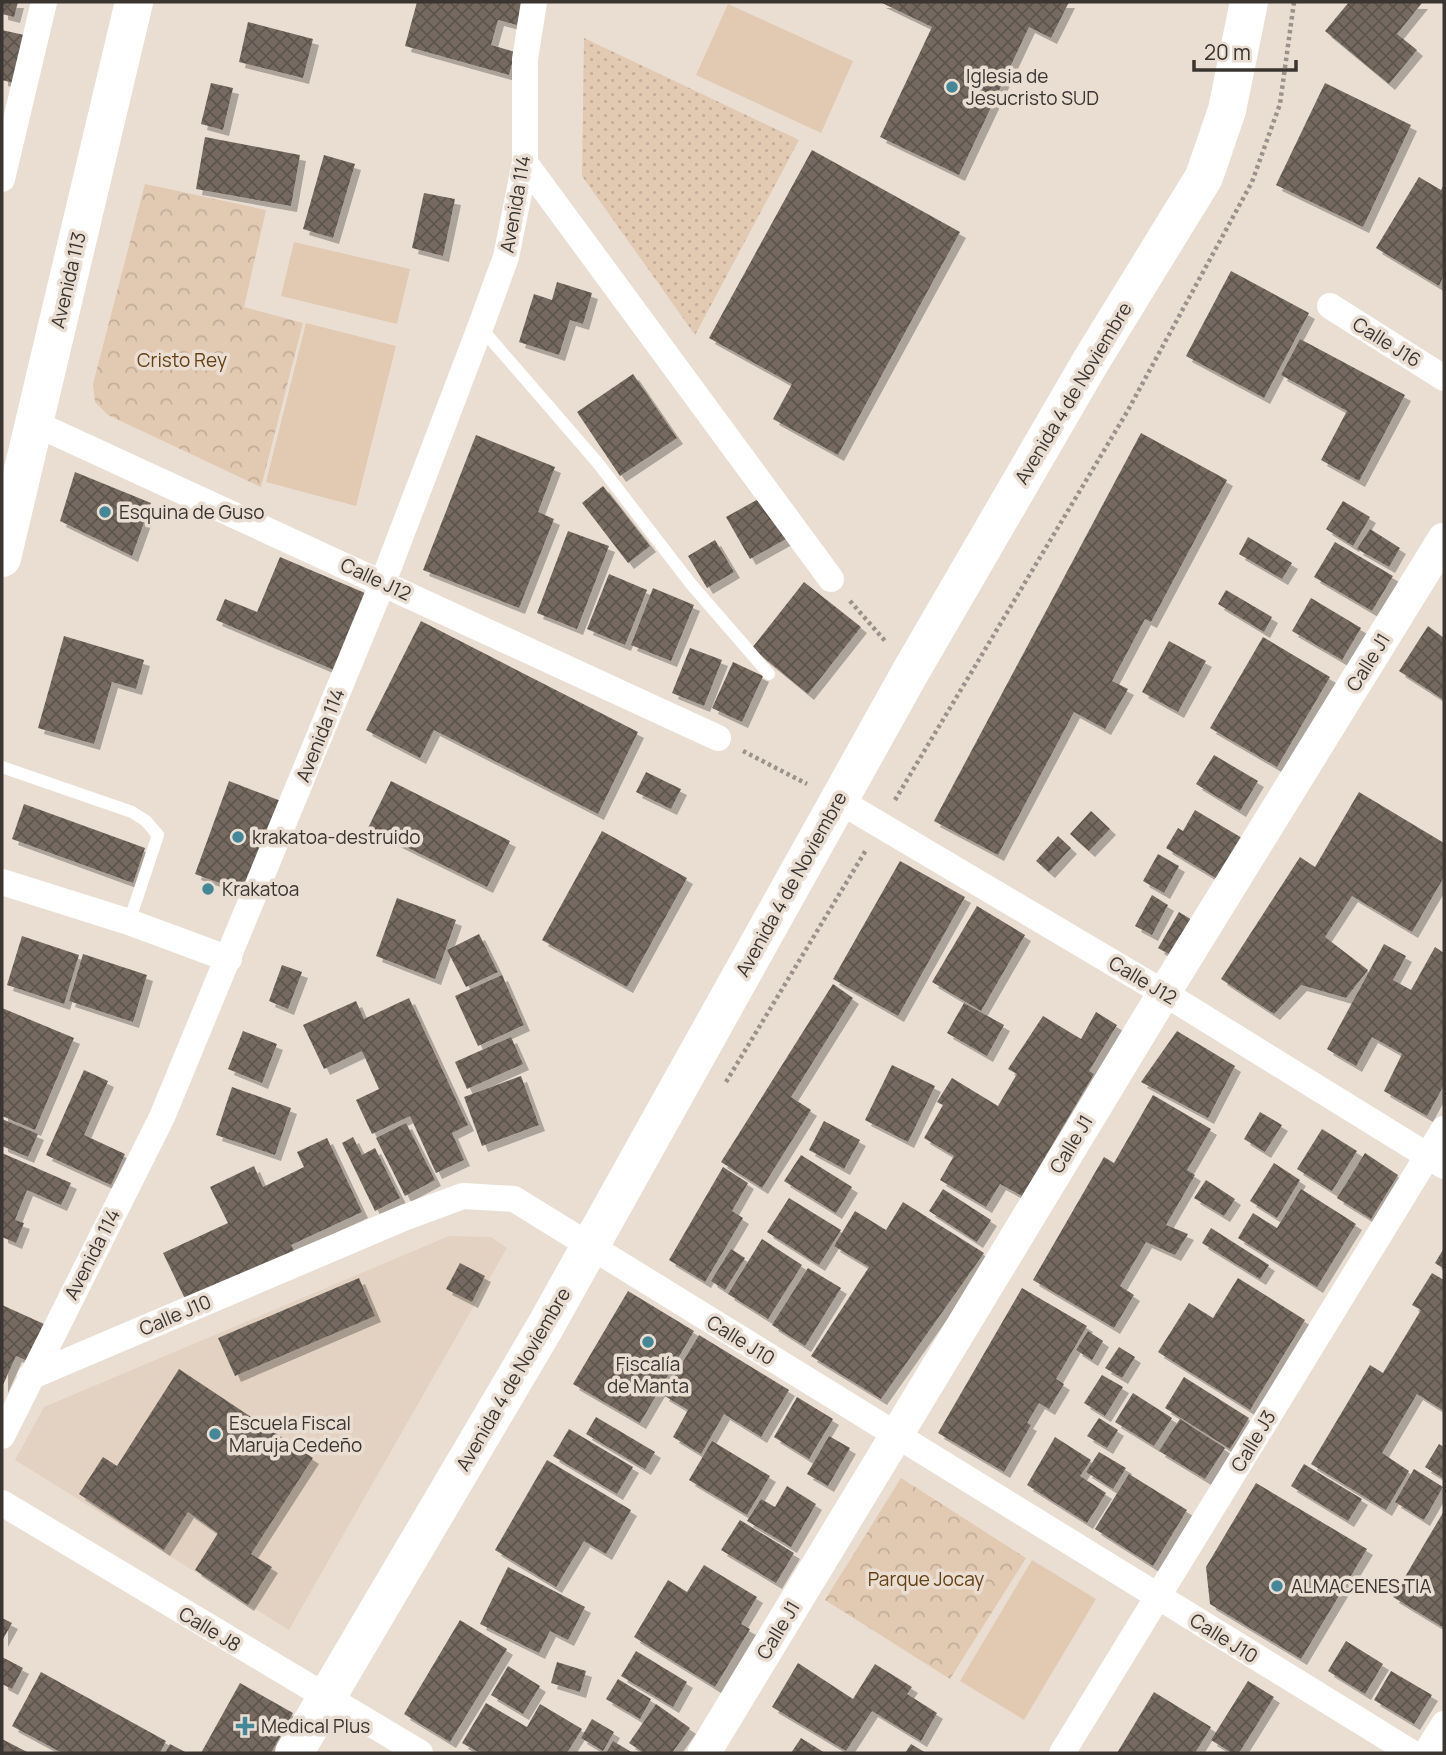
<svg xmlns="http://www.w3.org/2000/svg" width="1446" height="1755" viewBox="0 0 1446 1755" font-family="Manrope,sans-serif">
<defs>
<pattern id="grass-dots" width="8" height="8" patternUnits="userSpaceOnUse" patternTransform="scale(1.75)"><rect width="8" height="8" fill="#e1c9b2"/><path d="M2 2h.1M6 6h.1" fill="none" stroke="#c2ad9a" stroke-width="1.8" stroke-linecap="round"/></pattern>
<pattern id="park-crowns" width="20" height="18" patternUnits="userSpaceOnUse" patternTransform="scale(1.75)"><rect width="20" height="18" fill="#e1c9b2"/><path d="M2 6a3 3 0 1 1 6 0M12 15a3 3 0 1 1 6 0" fill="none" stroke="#c2ad9a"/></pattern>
<pattern id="building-cross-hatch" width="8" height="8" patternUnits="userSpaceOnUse" patternTransform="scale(1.75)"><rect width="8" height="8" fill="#766b61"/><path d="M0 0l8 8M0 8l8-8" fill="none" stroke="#5d544c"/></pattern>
<filter id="shadow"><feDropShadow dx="6" dy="6" stdDeviation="0" flood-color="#0004"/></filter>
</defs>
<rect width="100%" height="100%" fill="#eaded3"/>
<!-- built -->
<path fill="#e3d2c1" d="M449 1236 491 1237 507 1248 289 1630 15 1460 44 1407Z"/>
<!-- grass -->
<path fill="url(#grass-dots)" d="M584 38 799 140 695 335 582 176Z"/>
<!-- park -->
<path fill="url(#park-crowns)" d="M145 184 266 210 244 307 303 323 261 487 108 415 95 402 93 384Z
M901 1478 1026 1558 950 1679 825 1600Z"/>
<!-- pitch -->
<path fill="#e1c9b2" d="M728 4 853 61 821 133 696 75Z
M294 242 410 269 397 324 281 296Z
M306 323 396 346 356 506 266 482Z
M1032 1560 1096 1599 1024 1720 960 1681Z"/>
<!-- building -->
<path fill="url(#building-cross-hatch)" filter="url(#shadow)" d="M2 2H18L14 17 2 14Z
M417 2H523L517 25 498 20 491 45 515 52 509 75 405 46Z
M880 2H1069L1051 38 1029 27 959 175 880 137 932 27Z
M1349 2 1422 3 1397 34 1417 50 1389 84 1325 31Z
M248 22 313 39 303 78 239 62Z
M2 30 24 35 13 83 2 80Z
M211 83 233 88 223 130 201 124Z
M1325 83 1411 125 1363 227 1276 185Z
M205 137 300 155 291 206 196 189Z
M812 150 960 232 838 455 773 419 792 384 709 338Z
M324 155 355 164 333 238 303 229Z
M1419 177 1441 190 1444 184V275L1439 286 1376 248Z
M424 193 455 199 443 256 412 248Z
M1231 271 1309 313 1264 398 1186 356Z
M557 282 592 293 583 324 570 320 559 355 519 342 534 294 552 300Z
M1300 339 1405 395 1359 481 1321 460 1347 411 1281 375Z
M633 374 677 438 620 476 577 412Z
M1141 433 1227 480 1151 622 1145 619 1112 681 1128 689 1105 729 1074 712 998 855 934 821Z
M476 435 555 467 538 512 554 519 519 608 423 570Z
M75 472 151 503 132 556 60 521Z
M603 486 650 546 628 563 582 503Z
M762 497 786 539 750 559 726 517Z
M1343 501 1370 517 1353 546 1326 529Z
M1370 529 1400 548 1389 567 1357 549Z
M568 531 609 546 577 629 537 613Z
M1248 537 1292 563 1282 579 1239 554Z
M715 540 734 572 707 588 688 556Z
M1335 542 1393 576 1372 611 1314 577Z
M280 557 365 593 334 670 216 620 225 599 257 612Z
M609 574 647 590 625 645 587 629Z
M804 582 861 627 808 694 752 648Z
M653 588 694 605 671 661 631 645Z
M1226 590 1272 617 1264 632 1218 604Z
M1311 598 1361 628 1342 660 1292 631Z
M421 621 638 732 598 814 434 730 420 758 366 730Z
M1428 626 1444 638V700L1399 671Z
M64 636 144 660 136 689 112 682 94 744 38 728Z
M1263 637 1330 677 1277 767 1210 728Z
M1169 641 1206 661 1178 712 1142 692Z
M690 648 722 660 704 706 672 693Z
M733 662 763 676 742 722 712 708Z
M1214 755 1258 781 1240 811 1196 784Z
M646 772 681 789 671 809 636 792Z
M229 781 281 801 247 893 195 874Z
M391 781 510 841 487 887 368 828Z
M1359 792 1444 843V877L1412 932 1352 896 1325 937 1368 970 1346 998 1301 985 1274 1014 1221 979 1300 857 1315 867Z
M24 804 145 848 133 883 12 839Z
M1195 810 1247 841 1229 886 1166 848 1178 828 1183 831Z
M1091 811 1110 829 1089 851 1070 834Z
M602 831 687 878 627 987 542 940Z
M1058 836 1071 848 1049 872 1036 861Z
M1158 854 1179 866 1164 893 1143 881Z
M900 861 965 897 898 1016 833 979Z
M1152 895 1168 905 1152 935 1135 926Z
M397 898 456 920 435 979 376 956Z
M977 906 1025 935 981 1011 932 982Z
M1179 912 1197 923 1176 958 1158 948Z
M479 934 498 972 466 987 447 950Z
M22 936 79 955 64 1004 7 985Z
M1384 944 1406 956 1393 980 1411 990 1435 947 1444 953V1085L1427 1116 1384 1091 1402 1054 1372 1037 1356 1066 1327 1049Z
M83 954 147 975 133 1022 69 1001Z
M282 965 302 972 288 1009 269 1001Z
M502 975 524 1025 478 1046 455 996Z
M833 984 853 998 791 1097 811 1110 762 1188 721 1162Z
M409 998 468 1125 452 1133 464 1160 436 1173 410 1116 372 1134 356 1100 379 1089 362 1051 324 1069 303 1025 356 1001 364 1019Z
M964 1003 1004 1025 987 1056 947 1033Z
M2 1008 74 1038 35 1130 2 1116Z
M1096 1012 1117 1025 1089 1071 1094 1074 1022 1196 1000 1184 986 1207 940 1180 954 1156 924 1138 943 1105 937 1102 952 1078 998 1106 1017 1074 1008 1069 1043 1016 1081 1039Z
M243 1031 277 1044 262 1083 228 1069Z
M1177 1031 1235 1066 1208 1118 1141 1082Z
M511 1037 523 1064 467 1089 455 1062Z
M892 1065 935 1086 908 1142 865 1120Z
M84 1070 108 1081 84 1135 125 1154 111 1185 46 1155Z
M521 1076 539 1125 482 1146 464 1097Z
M232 1087 291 1108 275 1155 216 1135Z
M1153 1095 1211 1129 1187 1170 1195 1175 1166 1225 1188 1234 1175 1255 1146 1242 1120 1286 1134 1295 1114 1328 1033 1280 1104 1157 1114 1163Z
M1260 1112 1282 1125 1265 1152 1244 1139Z
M2 1119 38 1134 28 1157 2 1146Z
M824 1121 860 1140 844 1169 809 1150Z
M406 1123 435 1180 405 1196 376 1138Z
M1322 1129 1357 1151 1332 1191 1297 1169Z
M353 1137 362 1155 375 1148 400 1198 375 1211 342 1143Z
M327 1138 362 1212 291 1245 296 1254 188 1305 163 1253 228 1223 210 1187 254 1166 263 1187 304 1167 297 1152Z
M2 1153 71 1183 61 1205 27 1190 15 1220 24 1223 16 1243 2 1237Z
M1365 1153 1398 1175 1371 1219 1337 1198Z
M801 1155 852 1187 836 1213 784 1181Z
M1274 1163 1300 1180 1277 1218 1250 1201Z
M723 1167 748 1183 732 1211 743 1218 705 1282 669 1260Z
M1206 1180 1235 1199 1224 1216 1194 1198Z
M943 1189 991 1220 977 1242 929 1211Z
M1301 1189 1356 1224 1317 1287 1238 1238 1253 1213 1277 1228Z
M789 1198 841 1230 819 1265 767 1232Z
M903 1202 984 1253 881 1399 811 1356 869 1267 834 1246 855 1211 886 1230Z
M1211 1228 1269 1265 1260 1279 1202 1243Z
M762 1239 802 1265 768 1319 728 1294Z
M1444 1248V1269L1435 1263Z
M731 1249 745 1258 725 1290 711 1281Z
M460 1263 485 1276 472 1302 446 1289Z
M808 1268 841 1288 805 1346 772 1325Z
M1432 1273 1444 1280V1411L1417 1394 1382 1453 1409 1471 1386 1510 1311 1464 1370 1365 1383 1373 1421 1310 1412 1305Z
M359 1278 375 1316 235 1376 218 1338Z
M1238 1278 1305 1320 1250 1410 1158 1352 1189 1303 1213 1318Z
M1022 1288 1087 1326 1056 1379 1064 1384 1049 1409 1039 1403 1027 1423 1031 1425 1004 1472 938 1433Z
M628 1291 694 1331 640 1423 573 1384Z
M2 1305 44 1324 28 1361 16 1356 2 1387Z
M1088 1331 1103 1341 1092 1360 1076 1350Z
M699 1335 789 1390 761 1437 724 1414 701 1454 673 1437 688 1410 663 1395Z
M1119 1347 1135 1357 1122 1378 1105 1368Z
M179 1369 313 1458 251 1554 272 1567 248 1605 195 1570 218 1533 188 1512 164 1550 79 1494 103 1457 117 1466Z
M1102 1375 1123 1387 1105 1416 1084 1403Z
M1184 1377 1249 1418 1230 1449 1165 1408Z
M1133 1393 1172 1418 1154 1446 1115 1422Z
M797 1397 833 1419 809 1459 774 1437Z
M596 1417 655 1452 645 1469 586 1434Z
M1099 1418 1118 1430 1107 1448 1087 1436Z
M1180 1419 1225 1448 1205 1479 1159 1451Z
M569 1429 633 1467 617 1494 553 1456Z
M829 1436 850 1448 828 1486 807 1474Z
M1055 1437 1091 1460 1080 1476 1106 1493 1087 1523 1027 1485Z
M712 1441 770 1476 747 1515 689 1480Z
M1439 1444 1444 1447V1479L1425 1467Z
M1099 1452 1126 1468 1113 1489 1086 1472Z
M547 1460 631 1510 606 1554 584 1541 556 1587 495 1550Z
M1304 1464 1362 1499 1348 1521 1291 1486Z
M1414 1469 1443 1487 1424 1520 1395 1502Z
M1129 1474 1187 1510 1153 1566 1095 1529Z
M1256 1483 1367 1549 1301 1659 1210 1604 1206 1567Z
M787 1486 816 1504 791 1547 747 1521 761 1499 775 1507Z
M1444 1511V1628L1393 1597Z
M740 1520 794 1553 776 1583 721 1550Z
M704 1565 757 1597 741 1624 750 1629 715 1687 634 1637 668 1580 687 1592Z
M508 1567 585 1607 568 1640 550 1631 539 1653 480 1624Z
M2 1618 12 1623 2 1641Z
M460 1620 507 1649 450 1742 404 1714Z
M1346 1641 1383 1664 1365 1694 1328 1671Z
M636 1651 687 1682 673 1707 621 1676Z
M2 1657 23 1668 12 1689 2 1684Z
M557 1662 586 1671 580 1692 551 1683Z
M798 1663 853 1699 875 1664 912 1687 907 1694 937 1713 921 1741 872 1711 846 1751 772 1707Z
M508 1666 540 1686 523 1714 491 1695Z
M1391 1671 1432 1695 1414 1724 1374 1700Z
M41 1672 166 1741 160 1753H62L12 1726Z
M618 1679 651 1699 640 1719 606 1699Z
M1248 1681 1274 1697 1239 1753H1232L1211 1740Z
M240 1683 293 1713 271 1753H201Z
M1154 1692 1211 1727 1195 1753H1117Z
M486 1703 527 1727 540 1704 582 1729 567 1753H480L462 1743Z
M656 1704 690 1728 672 1753H644L629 1743Z
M592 1719 614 1732 603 1751 581 1738Z
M801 1738 825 1753H791Z
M2 1739 29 1753H2Z
M613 1741 633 1753H606Z
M170 1744 187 1753H165Z
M911 1744 926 1753H905Z"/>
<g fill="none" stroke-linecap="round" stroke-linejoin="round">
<!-- path -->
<path stroke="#9b928b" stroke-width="4.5" stroke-dasharray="3.5 3.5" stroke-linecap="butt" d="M850 601 886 642
M743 751 807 784
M895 800 1127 412 1252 182 1280 104 1294 2
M726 1082 866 850"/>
<!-- service -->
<path stroke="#fff" stroke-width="12" d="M481 328 597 462 691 584 769 674
M2 767 132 812 146 821 158 835 129 922"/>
<!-- minor -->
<path stroke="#fff" stroke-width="26" d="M525 163 831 579
M2 179 44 2
M1330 306 1444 378
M34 423 718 738
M838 800 1164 993 1444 1166
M2 882 129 922 229 959
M30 1377 406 1217 463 1196 514 1199 1412 1753
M2 1436 162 1117 383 582 480 328 506 257 525 163V59L534 2
M2 1503 420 1753
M1062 1753 1444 1129
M1426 1753 1444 1724"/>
<!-- tertiary -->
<path stroke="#fff" stroke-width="33" d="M704 1753 1164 993 1444 539"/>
<!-- primary -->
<path stroke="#fff" stroke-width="38" d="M2 558 134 2
M294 1753 545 1327 911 671 1091 361 1204 177 1227 110 1249 2"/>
</g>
<!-- markers -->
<g fill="#448798" stroke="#eaded3" stroke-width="2.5">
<circle cx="952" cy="87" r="7"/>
<circle cx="105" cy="512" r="7"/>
<circle cx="238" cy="837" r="7"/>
<circle cx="208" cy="889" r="7"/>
<circle cx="648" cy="1342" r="7"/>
<circle cx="215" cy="1434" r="7"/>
<circle cx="1277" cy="1586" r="7"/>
<path d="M241.5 1715.5h7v7h7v7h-7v7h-7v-7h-7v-7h7z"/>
</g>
<g text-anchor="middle" stroke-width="7" stroke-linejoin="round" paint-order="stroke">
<!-- poi labels -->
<g font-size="19" fill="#3a3531" stroke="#eaded3" text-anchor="start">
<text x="966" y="83">Iglesia de<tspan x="966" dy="22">Jesucristo SUD</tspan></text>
<text x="119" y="519">Esquina de Guso</text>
<text x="252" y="844">krakatoa-destruido</text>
<text x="222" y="896">Krakatoa</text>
<text x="648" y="1371" text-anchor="middle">Fiscalía<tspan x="648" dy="22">de Manta</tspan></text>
<text x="229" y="1430">Escuela Fiscal<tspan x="229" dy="22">Maruja Cedeño</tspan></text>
<text x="1291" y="1593">ALMACENES TIA</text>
<text x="261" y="1733">Medical Plus</text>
</g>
<!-- street labels -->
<g font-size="19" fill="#3a3531" stroke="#eaded3">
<text transform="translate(515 204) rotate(-80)" y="7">Avenida 114</text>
<text transform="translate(68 280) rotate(-77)" y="7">Avenida 113</text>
<text transform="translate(1387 342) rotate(32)" y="7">Calle J16</text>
<text transform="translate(1073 393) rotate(-59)" y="7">Avenida 4 de Noviembre</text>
<text transform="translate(376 579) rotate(25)" y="7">Calle J12</text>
<text transform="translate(1368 662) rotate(-58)" y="7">Calle J1</text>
<text transform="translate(320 735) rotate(-68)" y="7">Avenida 114</text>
<text transform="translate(791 884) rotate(-61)" y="7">Avenida 4 de Noviembre</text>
<text transform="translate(1143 980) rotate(31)" y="7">Calle J12</text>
<text transform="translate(1071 1144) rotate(-59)" y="7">Calle J1</text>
<text transform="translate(92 1254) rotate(-63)" y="7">Avenida 114</text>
<text transform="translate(175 1315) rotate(-23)" y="7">Calle J10</text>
<text transform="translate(741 1340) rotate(32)" y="7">Calle J10</text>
<text transform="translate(513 1379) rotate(-60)" y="7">Avenida 4 de Noviembre</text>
<text transform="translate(1253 1441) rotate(-59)" y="7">Calle J3</text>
<text transform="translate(210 1629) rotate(31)" y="7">Calle J8</text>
<text transform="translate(778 1630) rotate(-59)" y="7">Calle J1</text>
<text transform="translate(1224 1638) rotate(32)" y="7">Calle J10</text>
</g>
<!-- park labels -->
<g font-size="19" fill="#654014" stroke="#eaded3">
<text x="182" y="367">Cristo Rey</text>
<text x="926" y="1586">Parque Jocay</text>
</g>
</g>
<!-- border -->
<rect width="1446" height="1755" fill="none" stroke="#3a3531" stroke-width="7"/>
<!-- scale -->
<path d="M1194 60v10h102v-10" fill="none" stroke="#3a3531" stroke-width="3.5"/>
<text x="1204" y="60" font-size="21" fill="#3a3531" stroke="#eaded3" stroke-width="5" paint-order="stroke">20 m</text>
</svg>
